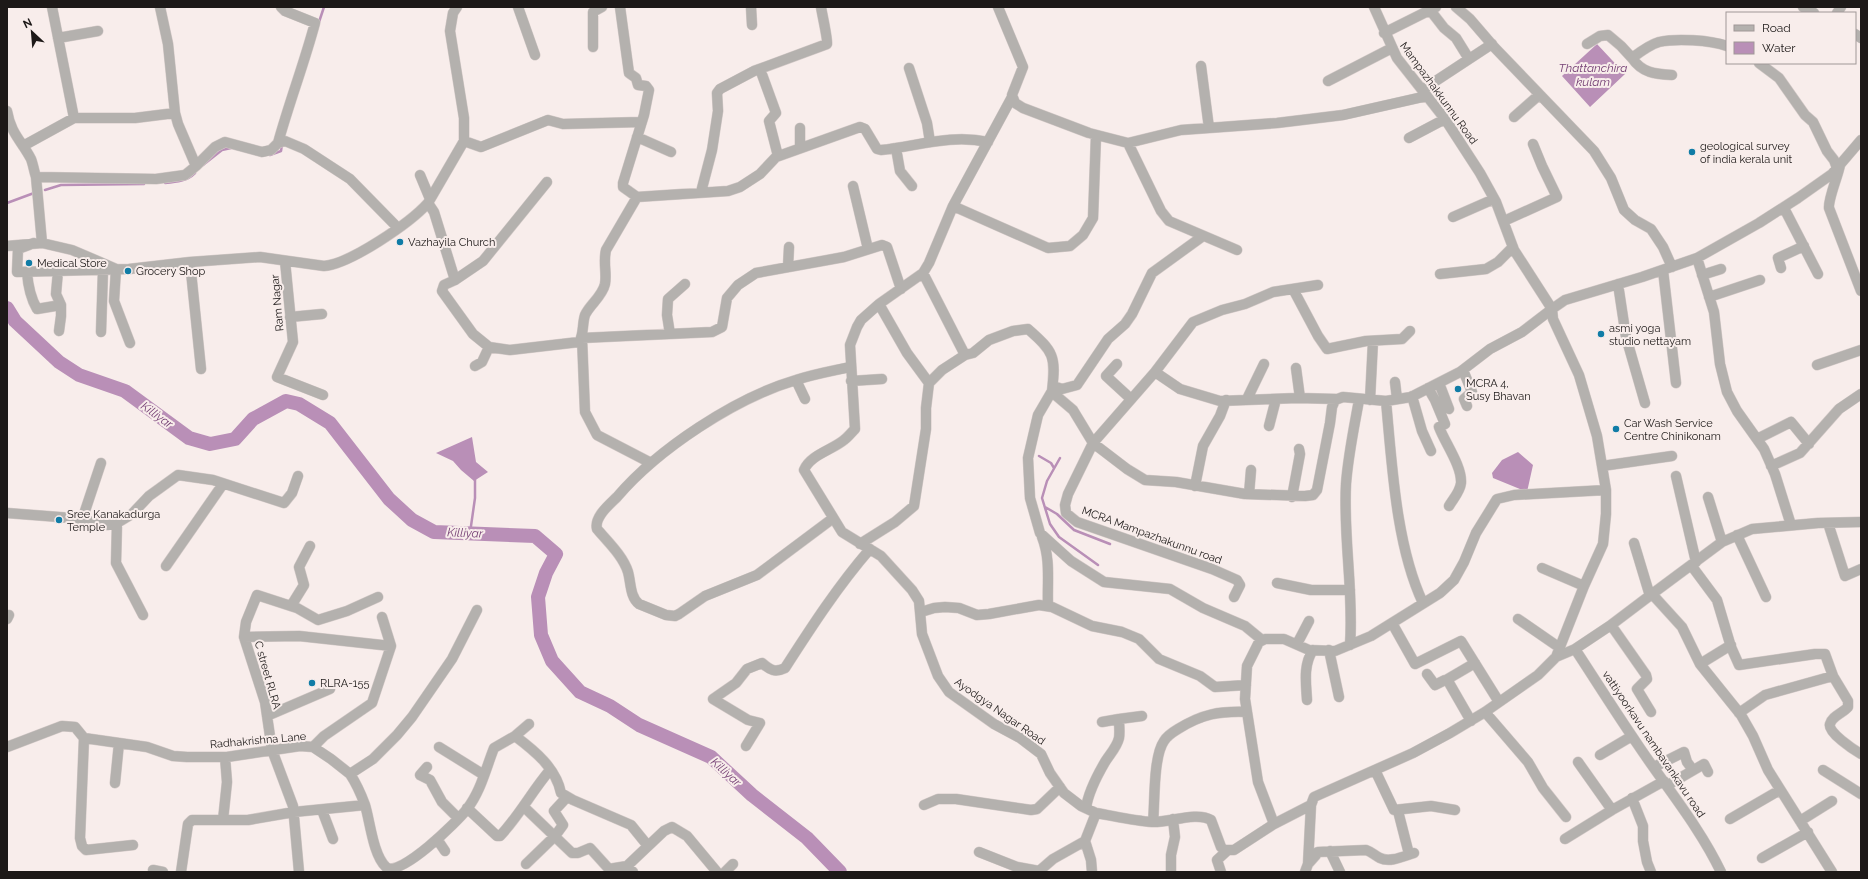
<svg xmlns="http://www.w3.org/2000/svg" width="1868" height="879" viewBox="0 0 1868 879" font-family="Raleway,sans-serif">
<rect width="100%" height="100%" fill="#f8edeb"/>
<!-- water -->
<path fill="#b98fb7" d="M1597 44 1625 74 1590 107 1562 76Z
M472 437 476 462 488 472 474 481 461 470 453 461 436 453Z
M1518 452 1533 465 1527 492 1493 478 1492 473 1502 460Z"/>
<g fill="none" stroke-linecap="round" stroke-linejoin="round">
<!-- stream -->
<path stroke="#b98fb7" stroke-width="2.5" d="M318 25 324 7
M270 155 281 151 282 144
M203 165 222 150 231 148
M165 183C177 182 187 181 195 173
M45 190 61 185 144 184
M7 203 34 193
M1039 456 1051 463 1054 468
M1060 458 1047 481 1042 498 1050 524 1059 537 1098 565
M1045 507 1057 514 1074 530 1110 544
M470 533 475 498V479"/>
<!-- river -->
<path stroke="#b98fb7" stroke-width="14" d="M7 308 15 321 59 362 79 375 125 391 189 438 210 444 235 439 253 419 286 401 299 404 330 423 389 499 412 520 434 532 535 536 556 554 546 573 538 597 541 635 552 661 580 692 610 706 639 725 711 757 752 795 807 838 840 872"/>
<!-- minor casing -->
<g stroke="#d5cbc9" stroke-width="11">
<path id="minor" d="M52 7 74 118
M518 7 535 55
M751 7 752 25
M998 7 1023 67 1012 95 1015 103 1023 108 1089 133 1128 143 1181 130 1277 123 1343 115 1427 96
M1456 7 1470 19 1495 48 1594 151 1611 178 1624 210 1635 220 1651 229 1663 247 1672 267
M1803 7 1814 13
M1430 10 1444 28 1456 38 1469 59
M1837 13 1841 7
M1384 33 1436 7
M1855 34 1861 38
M58 38 98 31
M1587 44 1600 36 1608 35 1621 46 1632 58C1640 52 1649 45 1659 42 1676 38 1710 40 1727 46
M593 47V12L602 7
M1632 58C1642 73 1655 74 1672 75
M1759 63 1779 78 1805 115 1813 122 1827 151 1834 160 1837 168
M1201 66 1209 128
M909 68 927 123 930 142
M760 69 776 113 769 121 778 156
M1328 81 1392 48
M1422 90 1492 44
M1012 97 953 206 929 263 923 273 879 304 861 320 857 327 850 345 855 429C851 433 848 437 844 440 832 450 810 455 804 470L842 532 881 556 912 590 919 601 922 634 938 676 949 692 994 724 1020 738 1041 754 1050 773 1064 793 1081 806 1096 813
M7 111C11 134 21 140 31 159 33 164 34 171 36 177
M1514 117 1539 95
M637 137 671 152
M1409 138 1445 119
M464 141 481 147 548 120 563 124 641 122
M278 143C289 103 304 64 315 23L285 11 281 7
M1128 143 1161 211 1169 221 1237 250
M23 146 74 118H135L175 113
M800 148V128
M896 148 900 171 912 186
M1840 165C1838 176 1828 199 1829 208L1861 291
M196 166 215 147 225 142 262 152 271 150 278 143 285 141 304 149 350 179 398 228
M420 175 430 199
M853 186 868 249
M701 192 712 150 718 111 717 93 720 89 754 71 827 44C828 40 822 14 821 7
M637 197 728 191 740 187 760 174 776 157 860 127 865 129 877 149 881 150C918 146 951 134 988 142
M428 203 434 212 455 280 444 285 442 291 473 334 489 347 510 350 579 342C584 335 582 324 585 315 590 304 602 297 605 284 607 273 603 262 606 250L637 197 623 187V183L644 115 649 90 646 86 638 85 636 78 629 73 620 7
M953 206 1048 248 1070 246 1083 235 1093 218 1096 135
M1784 208 1818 274
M1453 217 1494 199
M1504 221 1557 197 1542 166 1533 144
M34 243 18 249 17 272 129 269 190 262 260 257 324 266C350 264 410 223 428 203L464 141V118L450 31 453 13 457 7
M42 243 36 177 156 179 185 175 196 166 178 124 175 113 168 44 160 7
M7 246 42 243 72 250 114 268
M1697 258 1714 312 1720 364 1727 392 1737 411 1764 449 1775 474 1791 525
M285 261 293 342 277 377 323 395
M190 262 201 369
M788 267 789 247
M1781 268 1778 258 1804 246
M116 269 114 301 130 343
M1663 270 1676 383
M58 271 56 294 61 305V316L59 331
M27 272C28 286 30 297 37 309L61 305
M923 273 965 355
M1440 274 1486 269 1498 262 1513 247
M1702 275 1721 269
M455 280 483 261 547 182
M1618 284 1626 337 1645 403
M1293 289 1318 336 1327 349 1366 341 1402 339 1410 331
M1709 297 1760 280
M879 304 907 353 929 383
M290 317 322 314
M101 332 103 270
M670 334 667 315 668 299 685 284
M1117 364 1106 376 1131 399
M1817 365 1861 350
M475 366 482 362 489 347
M1296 368 1300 398
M1463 370 1472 392 1464 399 1467 406
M1155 372 1180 389 1220 401 1298 398 1337 399
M796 380 805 399
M851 381 882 379
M1395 382 1397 399
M1439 383 1449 409
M1053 386 1062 389 1077 385 1108 339 1125 324 1132 314 1152 273 1203 236
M1428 388 1435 400 1445 424 1439 427C1445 443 1462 466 1461 483 1460 492 1453 499 1449 506
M1052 391 1038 415 1028 458 1030 498 1040 533 1071 561 1104 582 1170 589 1203 608 1245 626 1262 640
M1412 396 1422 431 1431 451
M1247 399 1264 364
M1370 400 1373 341
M1386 401C1392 465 1396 546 1423 603
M1269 426 1276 399
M1757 439 1791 422 1809 444
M651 463 597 435 585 412 582 338 712 332 722 327 727 298 738 285 756 273 844 257 882 245 887 247 901 289
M1602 466 1672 456
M1771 466 1800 453 1839 409 1861 394
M1676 476 1696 562
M1195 486 1203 446 1220 416 1226 400
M1249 494 1251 470
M1292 497 1300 454 1299 449
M1708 497 1722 542
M7 513 72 518 108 525 117 523 132 514 149 496 178 475 213 480 284 503 292 493 298 476
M832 519 757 575 705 596 679 614 675 616 666 615 639 604C630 597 631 583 628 572 623 556 608 542 597 529 594 517 609 505 617 497 658 449 735 398 796 380 814 374 832 371 850 367
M82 520 101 463
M117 523 116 563 143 615
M1828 523 1845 576 1861 569
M1737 535 1766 597
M1042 537C1051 560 1047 582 1048 606
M1634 543 1650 596
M860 544 895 522 914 506 926 429V408L929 383 942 370 965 355 973 353 989 340 1013 331 1028 329C1054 352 1056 356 1052 391L1053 393 1073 410 1093 443 1127 469 1145 480 1176 482 1245 494 1305 496 1313 495 1317 490 1330 423 1332 407 1335 400 1343 397 1386 401 1411 397 1460 372 1490 349 1522 332 1552 309 1514 250 1496 202 1480 173 1445 119 1397 58 1374 7
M1691 565 1717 600 1731 647 1739 665 1815 654H1825L1833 676
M166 566 223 484
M1542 568 1584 586
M1277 583 1311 590H1350
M1652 594 1722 542 1752 529 1818 523 1861 522
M1234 597 1240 585 1237 580 1212 569 1077 522 1066 513 1065 505 1068 494 1093 443 1155 372 1193 322 1222 310 1245 304 1273 292 1318 285
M291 606 304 585 299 567 310 546
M921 612 934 608 945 607 959 608 977 615 989 614 1039 605 1052 607 1092 626 1122 632 1139 639 1159 659 1200 676 1215 687 1246 685
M7 619 9 615
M1518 619 1560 648
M1392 623 1415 664 1461 641 1499 702
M1611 625 1646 675 1647 679 1637 689 1651 712
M244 637 299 636 391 646
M1297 644 1309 621
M1350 645C1354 592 1343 538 1346 484 1348 456 1354 428 1359 400
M1575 649 1611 625 1652 594 1682 627 1700 664 1741 715 1753 736 1768 770 1832 872
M1329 650 1339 697
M1556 657 1575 649C1596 681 1616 713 1638 745 1666 787 1699 826 1721 872
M1700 664 1731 645
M1427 674 1435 685 1445 680 1448 681 1471 721
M1446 680 1475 663
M1307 700C1306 683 1303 665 1313 650
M1485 712 1528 762 1543 788 1566 817
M1739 713 1765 695 1833 676 1848 701V707C1843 713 1832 716 1830 724 1827 732 1854 750 1861 754
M267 716 330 689
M1119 719 1142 716
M515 736C535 751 556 768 561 793L573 800 631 825 648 846
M84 738 80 838 82 846 86 850 133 845
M746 746 760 723 748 720 713 699 736 683 747 669 762 663C770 670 775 673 785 668 812 626 838 586 870 549
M7 747 62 726 75 727 84 738 147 747 173 756 187 757H227L300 746 313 747 331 759 350 774 373 759 397 735 412 717 452 659 477 610
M313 747 324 736 372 703 391 646 382 617
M439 747 484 775
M1600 755 1632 736
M1578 762 1612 810
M427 767 420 775 430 780 442 802 458 818
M1654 767 1684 752 1687 762 1693 770
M1375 770 1394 810 1431 806 1455 810
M1823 770 1861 794
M350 774C356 783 361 794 365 805 370 821 373 855 386 867 399 879 459 820 467 809 481 791 486 768 494 748L515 736 529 724
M115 783 119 743
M1668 785 1704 764 1708 772
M1632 798 1643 826V841L1647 862 1651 872
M924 805 938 799H956L1031 810 1037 809 1060 787
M524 807 572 853H578L590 848 609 869 627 866 633 872
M467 808 497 836H500C519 816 532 791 550 770
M1086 808C1088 794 1098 774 1105 762 1110 754 1117 747 1119 738 1120 732 1119 725 1119 719L1102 722
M322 810 333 839
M1398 811 1409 854
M1730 819 1780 790
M223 820 227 782 225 757
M1800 821 1832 801
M1153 822C1155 802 1153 757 1164 741 1167 736 1173 732 1178 729 1202 714 1219 711 1247 712
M1274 824 1258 782 1245 699 1247 666 1259 642 1265 639H1284L1309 650 1335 651 1371 636 1440 593 1454 580 1464 562 1476 533 1497 499 1514 495 1606 490
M437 839 445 851
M1565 839 1612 810 1664 781
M1085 841 1091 860 1092 872
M1330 851 1340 872
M979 852 1017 867 1039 871
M1762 858 1808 832
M526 864 555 836 563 825 554 811 567 797
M1308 864 1316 855 1314 854 1318 852 1366 850C1372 852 1374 855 1380 858 1390 863 1404 856 1414 853
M627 866 664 831 672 827 687 836 717 872
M153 870 163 872
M181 872 188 824 192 820H248L294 812 365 805
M299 872 293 806 272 750 265 702 244 637 246 622 257 595 297 608 318 620 347 611 378 597
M725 872 733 864
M1038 872 1053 859 1085 841 1096 813C1114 816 1134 821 1152 822 1168 823 1197 811 1211 820L1221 847 1224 850H1234L1274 824 1311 805
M1171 872V855L1175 837 1173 819
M1221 872 1217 860 1228 850
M1305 872 1308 864 1311 805 1314 797 1413 753 1450 733 1485 712 1538 675 1556 657 1584 586 1603 544 1606 514V490L1597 436 1579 375 1553 319 1552 309 1565 300 1642 277 1697 258 1759 223 1798 198 1832 174 1861 140"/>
</g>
<!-- minor -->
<use href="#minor" stroke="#b4b1ae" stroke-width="10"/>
</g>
<!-- markers -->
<g fill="#107ca6" stroke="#f8edeb" stroke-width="1.5">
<circle cx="1692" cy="152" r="4"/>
<circle cx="400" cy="242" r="4"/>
<circle cx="29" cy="263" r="4"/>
<circle cx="128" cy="271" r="4"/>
<circle cx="1601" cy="334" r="4"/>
<circle cx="1458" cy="389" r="4"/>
<circle cx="1616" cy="429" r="4"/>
<circle cx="59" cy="520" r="4"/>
<circle cx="312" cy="683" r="4"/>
</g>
<g text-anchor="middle" stroke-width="4" stroke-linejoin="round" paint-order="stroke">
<!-- street labels -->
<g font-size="11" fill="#1d1918" stroke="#f8edeb">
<text transform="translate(1439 93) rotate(54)" y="4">Mampazhakkunnu Road</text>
<text transform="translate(277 303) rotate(-95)" y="4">Ram Nagar</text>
<text transform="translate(1152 535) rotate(20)" y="4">MCRA Mampazhakunnu road</text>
<text transform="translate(268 675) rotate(74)" y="4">C street RLRA</text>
<text transform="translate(1000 711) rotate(35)" y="4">Ayodgya Nagar Road</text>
<text transform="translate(258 740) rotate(-5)" y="4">Radhakrishna Lane</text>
<text transform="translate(1654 744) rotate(56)" y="4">vattiyoorkavu nambavankavu road</text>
</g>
<!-- poi labels -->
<g font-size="11" fill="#1d1918" stroke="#f8edeb" text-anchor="start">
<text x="1700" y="150">geological survey<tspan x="1700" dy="13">of india kerala unit</tspan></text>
<text x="408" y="246">Vazhayila Church</text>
<text x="37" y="267">Medical Store</text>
<text x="136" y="275">Grocery Shop</text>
<text x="1609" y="332">asmi yoga<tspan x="1609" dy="13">studio nettayam</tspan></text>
<text x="1466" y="387">MCRA 4,<tspan x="1466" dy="13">Susy Bhavan</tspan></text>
<text x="1624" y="427">Car Wash Service<tspan x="1624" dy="13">Centre Chinikonam</tspan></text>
<text x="67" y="518">Sree Kanakadurga<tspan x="67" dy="13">Temple</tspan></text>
<text x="320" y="687">RLRA-155</text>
</g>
<!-- water labels -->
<g font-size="12" font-style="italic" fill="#743f74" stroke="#f8edeb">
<text x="1593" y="72">Thattanchira<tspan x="1593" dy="14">kulam</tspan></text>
<text transform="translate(157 415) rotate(36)" y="4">Killiyar</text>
<text transform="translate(465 533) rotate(2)" y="4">Killiyar</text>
<text transform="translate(726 772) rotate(42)" y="4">Killiyar</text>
</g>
</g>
<!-- border -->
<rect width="1868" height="879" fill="none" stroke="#1d1918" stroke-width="16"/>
<!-- legend -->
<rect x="1726" y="12" width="130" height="52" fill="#f8edeb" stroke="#a09897"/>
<rect x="1734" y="25" width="20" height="6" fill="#b4b1ae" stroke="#a09897"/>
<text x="1762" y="32" font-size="12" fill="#1d1918">Road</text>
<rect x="1734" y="42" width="20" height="12" fill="#b98fb7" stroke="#a09897"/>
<text x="1762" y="52" font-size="12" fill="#1d1918">Water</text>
<!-- north arrow -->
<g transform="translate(32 32) rotate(334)" stroke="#f8edeb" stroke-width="3" paint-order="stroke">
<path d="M0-3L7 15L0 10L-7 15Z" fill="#1d1918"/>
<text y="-6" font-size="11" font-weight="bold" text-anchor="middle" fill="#1d1918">N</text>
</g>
</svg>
